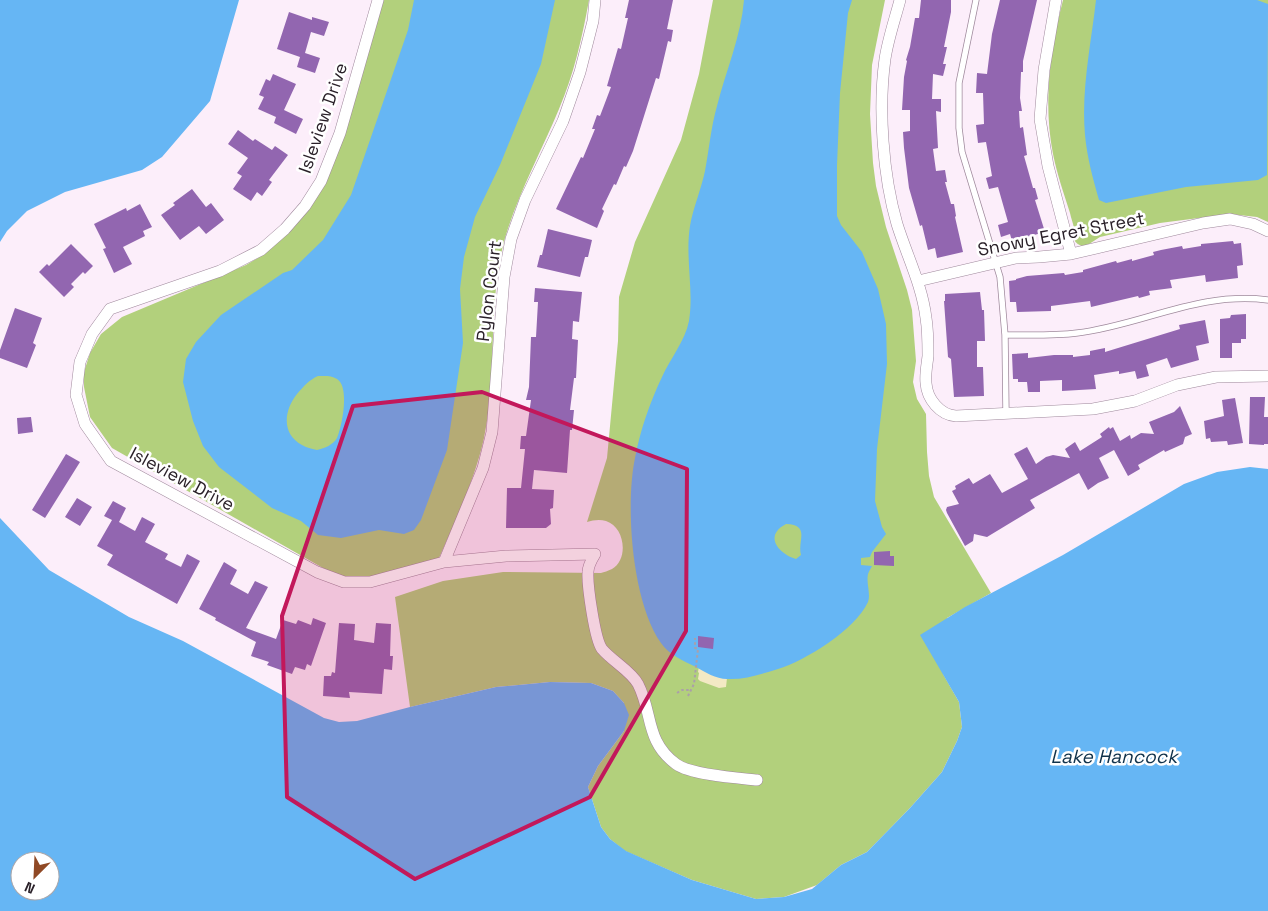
<svg xmlns="http://www.w3.org/2000/svg" width="1268" height="911" viewBox="0 0 1268 911" font-family="'Space Grotesk',sans-serif">
<rect width="100%" height="100%" fill="#fceefa"/>
<!-- green -->
<path fill="#b2d07c" d="M382 0H589C582 38 574 74 559 109 541 152 518 194 505 238 487 303 498 372 484 438 475 479 456 519 439 558L366 579 337 576 112 448 90 417 84 387V372L90 353 101 334 122 317 246 265 263 255 285 236 310 208 323 188 341 140Z
M713 0H885L872 65 870 114 873 163 876 186 886 227 907 290 912 310 916 361 913 382 917 399 926 414 927 452 929 476 934 497 991 593 947 618 943 674 959 702 962 727 957 741 942 772 910 808 867 852 841 865 817 885 784 897 756 899 692 880 625 851 610 839 601 827 588 787 598 766 624 731V703L613 691 591 683 550 682 496 687 410 707 395 597 443 581 503 572 601 573C604 572 608 571 612 569 629 559 625 527 606 521 600 519 593 520 587 522L607 458 618 341 619 297 635 242 681 140 699 74Z
M1063 0H1268V222L1257 217 1230 214 1160 223 1100 237 1086 246H1082C1071 242 1075 237 1074 228 1073 223 1071 218 1070 213 1064 194 1057 174 1053 154 1043 102 1050 51 1063 0Z"/>
<!-- sand -->
<path fill="#f3e9c4" d="M699 666 727 678 726 687 719 688 700 681 698 679 699 673 698 672Z"/>
<!-- water -->
<path fill="#66b6f4" fill-rule="evenodd" d="M0 0H239L210 101 162 157 142 170 65 192 27 211 7 231 0 242Z
M414 0H555L541 64 500 165 475 217 464 257 460 289 463 343 447 450 421 520 414 530 404 534 379 530 341 538 318 535 301 521 272 508 219 467 203 446 193 421 183 382 186 359 196 342 221 315 283 273 292 270 323 240 351 195 408 30ZM318 376C324 376 331 375 337 379 350 387 342 426 337 438 333 445 325 448 317 450 313 449 307 448 302 445 281 434 284 410 297 394 304 386 309 380 318 376Z
M744 0H852L848 13 840 93 837 165V216L841 225 862 252 878 289 886 324 887 364 877 449 875 501 882 527 886 534 872 552 870 557 861 558V565L872 566C871 568 869 571 868 574 866 583 871 594 868 602 856 629 805 661 778 669 761 674 744 680 727 679 716 679 705 672 696 667 684 661 669 655 661 643 632 602 625 506 635 458 640 431 650 402 662 377 670 359 685 341 689 321 694 290 685 258 690 226 693 208 701 190 705 171 709 150 711 127 717 106 726 70 741 37 744 0ZM786 524C811 525 797 541 801 555L796 559C779 554 763 536 786 524Z
M1096 0H1257L1268 4 1267 175 1258 180 1186 187 1106 203 1099 200C1093 179 1087 157 1085 135 1081 90 1091 44 1096 0Z
M1250 467 1268 469V911H0V518L49 570 129 617 183 641 324 718 339 722 357 721 410 707 496 687 550 682 591 683 613 691 624 703 629 715 624 731 598 766 588 787 601 827 610 839 626 851 692 880 756 899 784 897 812 889 841 865 867 852 910 808 942 772 957 741 962 727 959 702 920 635 965 607 1063 555 1184 484 1217 472ZM20 861H50V891H20Z"/>
<!-- building -->
<path fill="#9266b0" d="M629 0H673L667 29 673 30 671 42 668 41 659 79 656 78 633 151 626 167 624 166 616 185 614 184 602 209 604 211 597 228 556 209 581 157 583 158 595 129H592L597 115 600 116 611 87 607 86 618 48 621 49 628 18H625Z
M921 0H951V12L944 47H947L943 64H946L943 76 933 74 932 99H941V112L936 111 938 148 933 149 936 171 945 170 947 182H945L951 204H954L956 216 955 217 963 252 937 258 935 248 928 250 922 225 920 226 909 188 904 148 903 132 910 131V110H902L904 77 907 61 906 60 910 47 915 18H919Z
M1000 0H1037L1023 61V72H1021L1020 98 1022 111H1019L1020 128 1023 127 1027 155 1024 156 1033 188H1035L1038 199 1035 200 1045 232 1012 241 1010 234 1001 237 998 225 1008 222 998 187 989 189 986 178 992 176 986 142 978 143 976 125 984 124 983 93H976L977 73 987 74 992 34Z
M289 12 312 20V17L329 22 324 36 311 32 305 53 320 58 315 73 297 67 300 57 277 49Z
M273 74 296 84 284 110 303 119 296 134 274 123 276 117 258 109 264 97 259 95 266 79 270 81Z
M238 130 253 141 255 139 272 150 275 146 288 155 269 180 272 182 262 196 257 192 251 201 233 189 242 176 237 173 248 158 228 144Z
M192 189 206 207 211 203 224 220 206 234 199 226 180 240 161 215 175 205 173 203Z
M140 204 152 227 143 231 145 236 123 247 132 264 114 273 103 249 106 248 94 224 126 208 127 211Z
M548 229 592 240 588 257H585L580 277 537 267 540 255H542Z
M1233 241 1234 244 1241 243 1243 265 1237 266 1238 278 1206 282 1205 275 1170 280 1172 288 1149 291 1150 295 1139 298 1138 296 1091 307 1090 301 1051 306V311L1017 312 1016 302H1010L1009 281 1016 280V279L1027 276 1064 273 1065 275 1083 272V270L1116 261 1117 263 1132 259V261L1154 255 1153 252 1161 250 1182 246 1183 249 1201 246V244Z
M71 244 93 266 85 274 83 272 71 284 74 287 64 297 39 272 47 264 49 266Z
M535 288 582 292 579 322 573 321 572 339 578 340 576 378H574L570 410H574L572 430H570L567 473 534 470 532 489 554 490 553 508 550 509 551 524 546 528H506L507 488H521L525 449H520L521 436H526L531 400H526L529 387 531 337H536L538 302H534Z
M980 292 982 310H984L985 341H977V367H983L984 396 954 397 951 359 948 357 944 301H945V294Z
M15 308 42 318 33 343 36 345 27 368 0 358V350Z
M1246 314V339H1241V343H1232V358H1220V319L1230 318 1231 315Z
M1205 320 1209 343 1196 346 1199 360 1171 368 1167 358 1146 365 1149 376 1137 379 1135 371 1119 374V371L1094 375 1096 389 1062 391V380L1040 381V392H1028L1027 382H1018V379H1013L1012 354 1028 353V358L1054 355H1073V357L1090 355V351L1105 348V352L1180 329 1179 325Z
M1250 397H1265L1264 417H1268V444H1264V445L1249 444Z
M1235 398 1243 443 1228 445 1227 441 1211 442 1210 438 1206 439 1204 421 1224 416 1222 400Z
M1180 406 1192 434 1185 437 1183 444 1165 452 1164 450 1138 465 1140 469 1128 476 1114 450 1099 458 1109 478 1098 483 1088 490 1079 473 1030 500 1035 508 987 537 974 534 973 541 965 546 947 513 946 510 947 507 959 504 952 491 956 489 955 486 969 478 973 484 990 474 1002 493 1028 479 1014 454 1027 447 1036 464 1046 457 1053 455 1070 458 1065 449 1075 442 1080 451 1102 437 1100 434 1109 427 1110 429 1113 427 1120 441 1130 435 1131 439 1141 433 1154 434 1149 422 1174 412Z
M31 417 33 432 18 434 17 418Z
M66 454 80 462 45 518 32 510Z
M77 498 92 507 80 526 65 517Z
M113 501 126 508 119 522 135 531 142 517 155 524 145 542 168 554 165 559 181 567 187 554 200 561 177 604 107 565 113 555 97 546 112 520 104 516Z
M890 551V556H894V566L874 565V552Z
M224 562 237 570 230 584 248 594 255 581 268 587 246 628 276 639 283 620 296 624 298 620 311 625 313 618 326 623 311 666 307 664 305 670 295 667 292 674 267 665 269 662 251 656 256 642 215 620 216 618 199 609Z
M339 623 355 624 354 640 374 643 376 623 391 624 390 656H393L392 670 384 669 382 694 349 692 350 698 323 696 324 676H331L332 672 335 673Z
M698 636 714 638 713 649 698 647Z"/>
<g fill="none" stroke-linecap="round" stroke-linejoin="round">
<!-- service casing -->
<g stroke="#9f899c" stroke-width="7">
<path id="service" d="M976 0 959 83V128L962 152 1000 277 1005 335 1006 413
M1005 335C1029 335 1054 336 1077 333 1143 325 1198 291 1268 300"/>
</g>
<!-- minor casing -->
<g stroke="#9f899c" stroke-width="12">
<path id="minor" d="M378 0 340 133 321 181 305 206 285 229 261 250 220 271 110 309 92 334 80 362 76 395 85 424 111 461 317 572 344 582H370L444 562 506 556 595 554C592 559 588 566 588 572 587 585 595 640 602 649 612 661 631 671 638 684 653 713 645 741 676 764 691 775 738 778 757 780
M900 0C895 19 888 39 885 59 878 109 883 176 897 224 907 256 922 285 926 318 928 330 928 344 928 356 927 365 925 374 926 383 927 399 940 415 956 416L1093 409 1135 401 1177 385 1216 377 1268 376
M1056 0 1044 70 1040 119 1048 166 1071 254
M918 281 1016 258 1039 257 1071 254 1203 223 1230 219 1253 224 1268 231
M444 562 483 468 492 432 504 277 511 239 525 200 563 121 580 72 593 21 595 0"/>
</g>
<!-- path -->
<path stroke="#ab9fa9" stroke-width="2" stroke-dasharray="2.5 2.5" stroke-linecap="butt" d="M677 693 682 690H690
M688 696 694 684 698 649 695 648V638"/>
<!-- service -->
<use href="#service" stroke="#fff" stroke-width="5.5"/>
<!-- minor -->
<use href="#minor" stroke="#fff" stroke-width="11"/>
</g>
<!-- marked area -->
<path fill="#c2185b" fill-opacity="0.2" stroke="#c2185b" stroke-width="4" stroke-linejoin="round" d="M482 392 687 469 686 631 590 797 415 879 287 797 282 616 353 406Z"/>
<g text-anchor="middle" stroke-width="5" stroke-linejoin="round" paint-order="stroke">
<!-- street labels -->
<g font-size="18" fill="#2a2129" stroke="#fff">
<text transform="translate(323 118) rotate(-71)" y="6">Isleview Drive</text>
<text transform="translate(1061 234) rotate(-11)" y="6">Snowy Egret Street</text>
<text transform="translate(489 291) rotate(-83)" y="6">Pylon Court</text>
<text transform="translate(182 479) rotate(28)" y="6">Isleview Drive</text>
</g>
<!-- water labels -->
<g font-size="19" font-style="italic" fill="#10324b" stroke="#fff">
<text x="1114" y="763">Lake Hancock</text>
</g>
</g>
<!-- north arrow -->
<g transform="translate(35 876) rotate(204)"><circle r="24" fill="#ffffff" stroke="#aaa6a9"/>
<path d="M0-4L9 19L0 12L-9 19Z" fill="#904925"/>
<text y="-8" font-size="14" font-weight="bold" text-anchor="middle" fill="#2a2129">N</text>
</g>
</svg>
